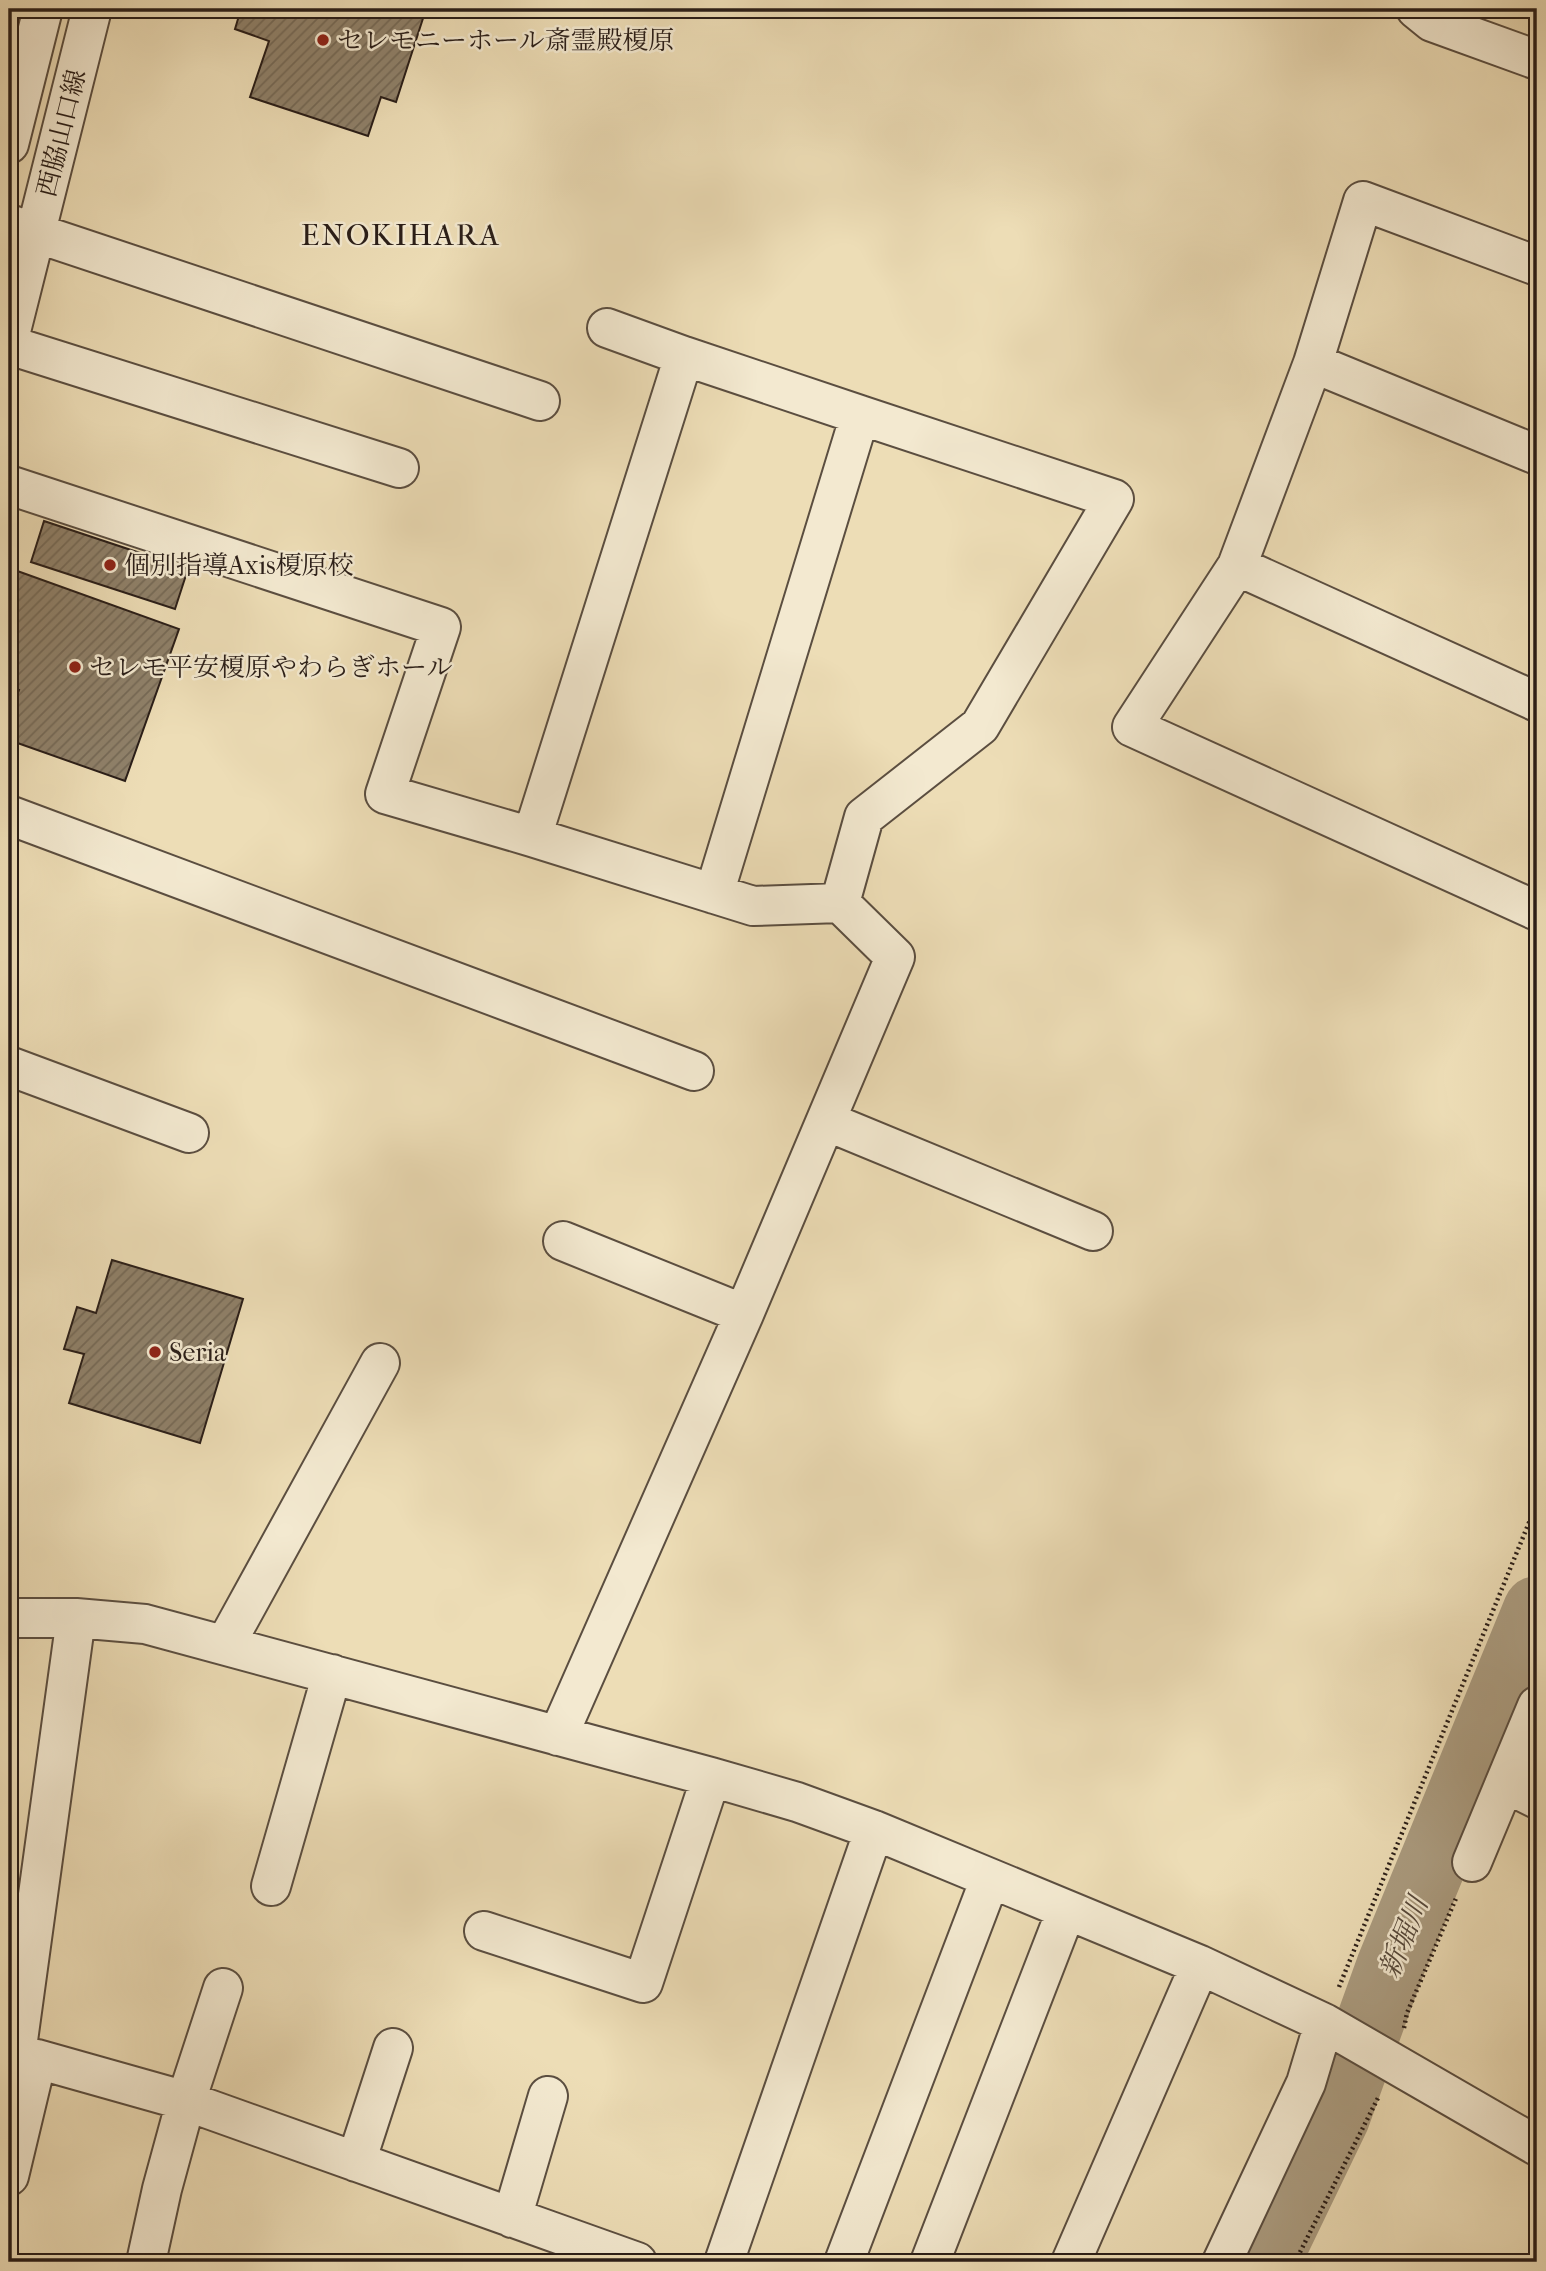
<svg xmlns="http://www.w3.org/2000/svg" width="1546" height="2271" viewBox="0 0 1546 2271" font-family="'IM FELL French Canon','Noto Serif JP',serif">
<defs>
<pattern id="building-hatch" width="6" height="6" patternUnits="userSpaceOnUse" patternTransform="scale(1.75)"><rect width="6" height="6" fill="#8f816a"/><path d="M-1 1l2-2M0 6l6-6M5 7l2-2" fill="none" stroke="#756956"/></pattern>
</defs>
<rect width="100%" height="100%" fill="#edddb6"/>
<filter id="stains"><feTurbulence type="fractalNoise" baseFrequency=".00286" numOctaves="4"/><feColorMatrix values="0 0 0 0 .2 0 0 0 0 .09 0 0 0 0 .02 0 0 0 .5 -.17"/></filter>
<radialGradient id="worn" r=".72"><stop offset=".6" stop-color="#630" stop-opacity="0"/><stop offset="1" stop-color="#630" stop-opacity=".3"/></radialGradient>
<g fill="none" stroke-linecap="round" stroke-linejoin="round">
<!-- river -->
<path stroke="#ab9c80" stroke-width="68" d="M1266 2262 1336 2117 1390 1967 1537 1610"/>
</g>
<!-- building -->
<path fill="url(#building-hatch)" stroke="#2a1e18" stroke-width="2" d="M241 9H426L396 102 381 97 368 136 250 97 269 41 235 29Z
M44 521 188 569 175 609 31 562Z
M9 568 179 629 125 781 9 740V718L19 690 9 687Z
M112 1260 243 1299 200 1443 69 1403 84 1354 64 1349 77 1307 96 1313Z"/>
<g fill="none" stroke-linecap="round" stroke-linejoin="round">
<!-- minor casing -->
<g stroke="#5b4e40" stroke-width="42">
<path id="minor" d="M1416 9 1432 22 1537 60
M9 144 43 9
M9 224 540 401
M1537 266 1363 201 1313 363 1537 455
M9 339 92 9
M9 345 399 468
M684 356 860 415 714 894
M1313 363 1237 566 1537 702
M9 485 441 627 385 794 532 837 753 906 840 903 895 957 744 1314 558 1736
M1237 566 1132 727 1537 911
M9 815 694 1071
M532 837 684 356 607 328
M840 903 864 817 980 726 1114 499 860 415
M9 1066 189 1133
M826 1121 1093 1231
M563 1241 744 1314
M9 1618H76L145 1624 711 1777 797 1802 874 1830 1200 1965 1324 2023 1537 2146
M225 1645 380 1363
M1505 1783 1537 1799
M1472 1862 1537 1706
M271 1886 332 1674
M484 1931 643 1983 711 1777
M223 1988 186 2101 637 2262
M9 2055 37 2059 186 2101 162 2189 146 2262
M16 2055 76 1618
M356 2162 393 2048
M9 2176 37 2059
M512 2218 548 2096
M724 2262 874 1830
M844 2262 990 1879
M930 2262 1066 1911
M1071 2262 1200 1965
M1222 2262 1306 2083 1324 2023"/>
</g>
<!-- path -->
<path stroke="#2a1e18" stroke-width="4.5" stroke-dasharray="2 3.5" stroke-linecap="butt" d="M1339 1987 1537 1503
M1404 2028 1407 2013 1457 1896
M1295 2262 1378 2098"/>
<!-- minor -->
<use href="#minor" stroke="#f3e9d0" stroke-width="38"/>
</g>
<!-- markers -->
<g fill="#8f2418" stroke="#f3e9d0" stroke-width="2.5">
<circle cx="323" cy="40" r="7"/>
<circle cx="110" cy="565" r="7"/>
<circle cx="75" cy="667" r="7"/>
<circle cx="155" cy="1352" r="7"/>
</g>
<g text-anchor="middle" stroke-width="5" stroke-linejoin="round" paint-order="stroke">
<!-- poi labels -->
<g font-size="26" fill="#2a1e18" stroke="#f3e9d0" text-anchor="start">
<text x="337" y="49">セレモニーホール斎霊殿榎原</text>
<text x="124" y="574">個別指導Axis榎原校</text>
<text x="89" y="676">セレモ平安榎原やわらぎホール</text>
<text x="169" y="1361">Seria</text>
</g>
<!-- street labels -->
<g font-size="26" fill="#2a1e18" stroke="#f3e9d0">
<text transform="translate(61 133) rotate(-76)" y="9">西脇山口線</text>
</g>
<!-- water labels -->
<g font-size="28" font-style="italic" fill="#574a3c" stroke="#f3e9d0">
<text transform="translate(1403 1937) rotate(-68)" y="10">新堀川</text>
</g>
<!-- quarter labels -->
<g font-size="30" letter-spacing="2" fill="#2a1e18" stroke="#f3e9d0">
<text x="401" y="245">ENOKIHARA</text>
</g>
</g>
<!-- margin -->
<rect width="1546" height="2271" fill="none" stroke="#edddb6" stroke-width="35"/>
<rect x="10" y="10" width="1525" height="2250" fill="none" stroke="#2a1e18" stroke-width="3.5"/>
<rect x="18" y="18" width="1511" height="2236" fill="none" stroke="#2a1e18" stroke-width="2"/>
<rect width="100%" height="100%" filter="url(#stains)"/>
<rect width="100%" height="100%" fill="url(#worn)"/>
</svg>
